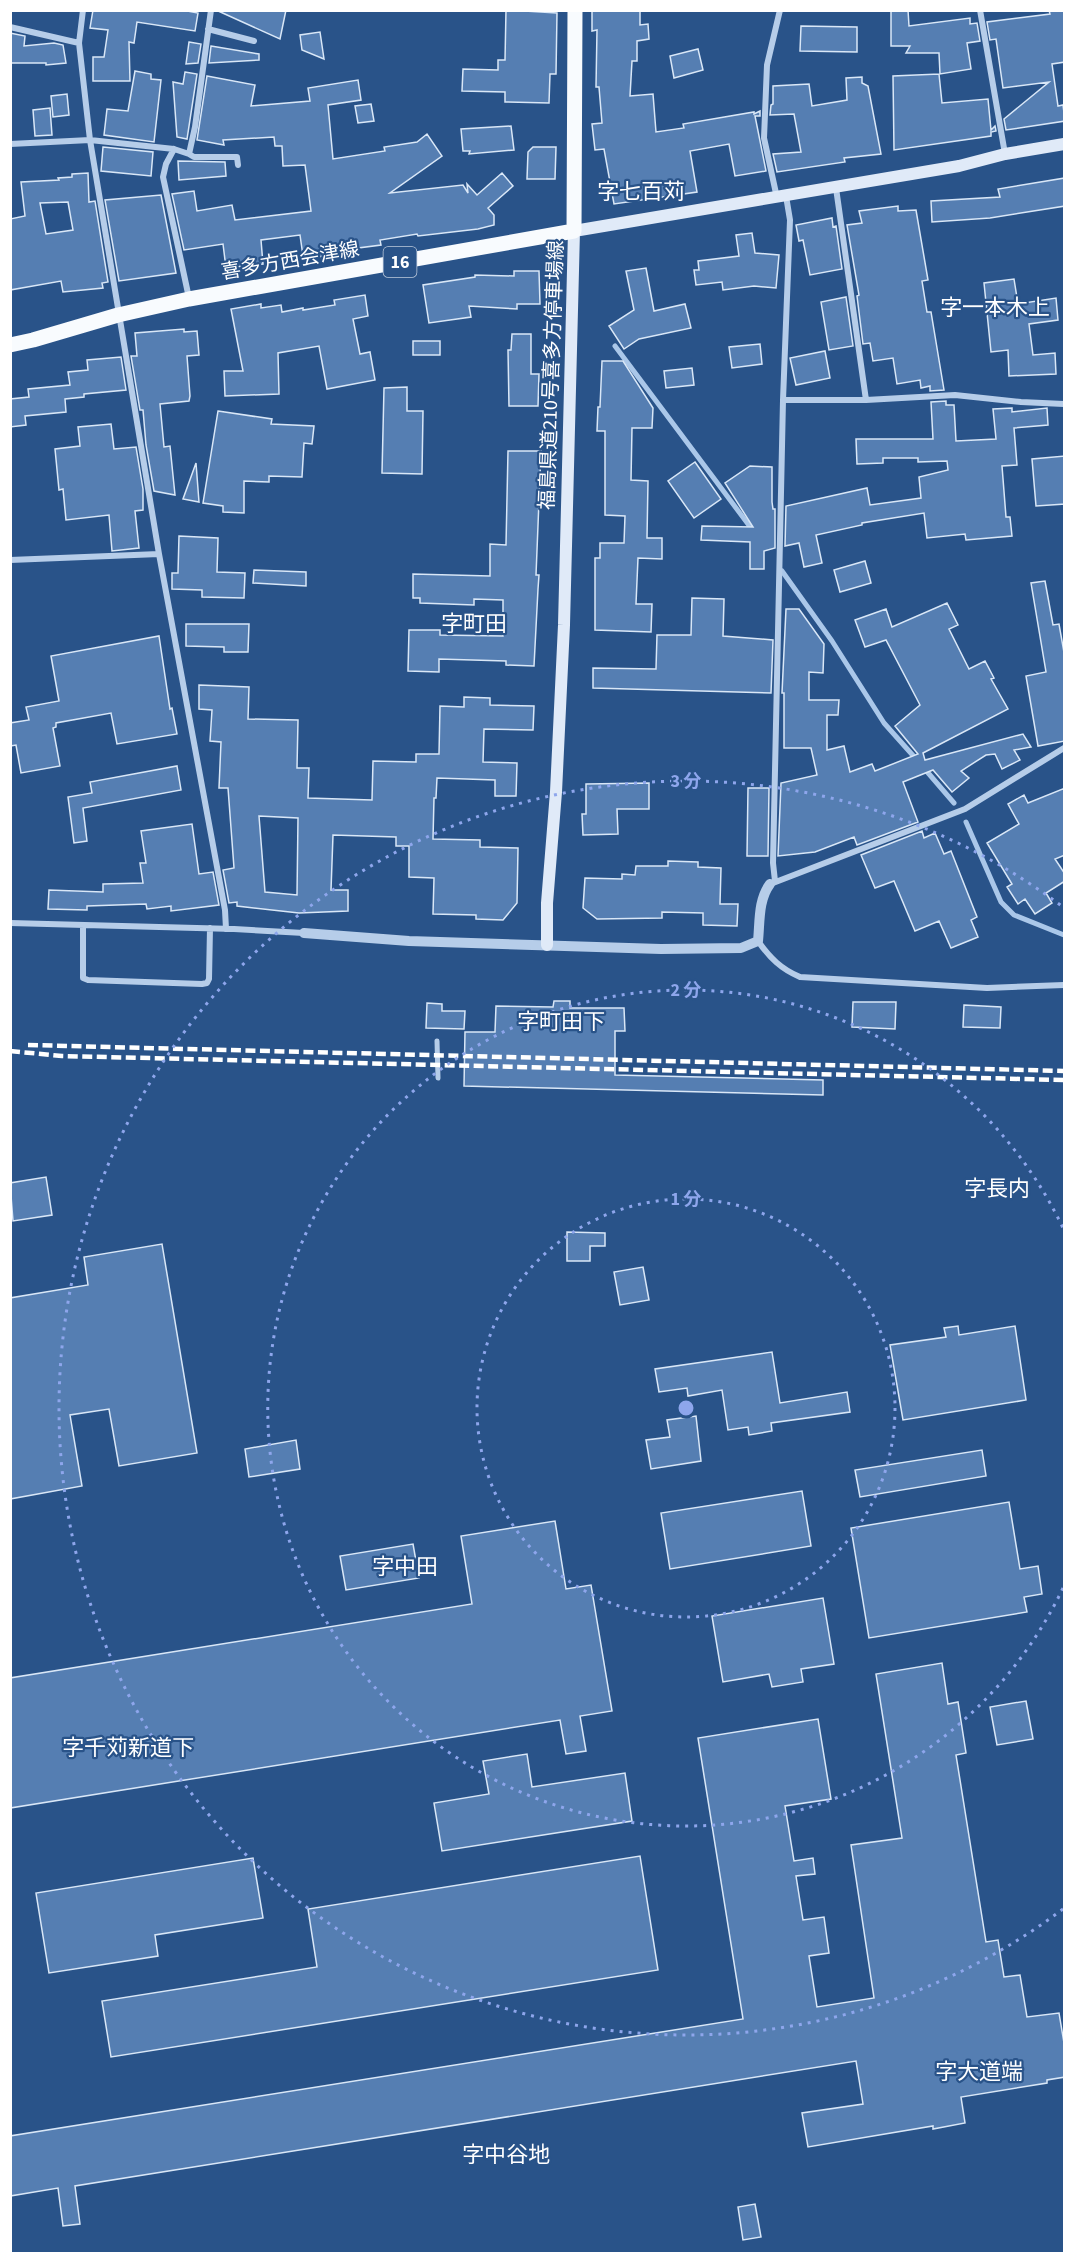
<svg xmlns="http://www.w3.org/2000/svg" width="1075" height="2264" viewBox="0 0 1075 2264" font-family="'Source Sans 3','Noto Sans JP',sans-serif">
<rect width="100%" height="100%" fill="#295389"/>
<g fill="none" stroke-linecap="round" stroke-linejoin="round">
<!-- stream -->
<path stroke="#aac7e9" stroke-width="5" d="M615 346 754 532
M782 571 832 641 884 723 917 760
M923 767 954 803
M966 822 1001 902 1014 915 1064 935"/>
</g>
<!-- building -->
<path fill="#557eb2" stroke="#d9e7f7" stroke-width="1.5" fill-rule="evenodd" d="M93 10H182L198 13 195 31 137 22 134 43 129 42 130 81H93V57H104L108 30 90 28Z
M216 10H286L280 39Z
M506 10 557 13 556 74H550L549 103 505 102V92L462 91 463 69 498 70V60H505Z
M592 10 640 11V25L648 24 649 39 637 41V61H632L630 96 653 94 656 132 684 128 683 124 754 112V114L760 111V116H755L766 171 735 176 729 144 690 151 697 192 614 204 604 149 595 150 592 124 602 123 599 87H596L597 30 592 31Z
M891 10H908L909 26 970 18V24L977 23 980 41 967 43 971 69 940 74 939 53H906L910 46H891Z
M1049 10H1065V62L1052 64 1058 106 1063 105 1065 121 1006 130 1004 119 1049 82 1003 88 996 39 990 40 987 22 1050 14Z
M801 26 857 27V52L800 51Z
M320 32 324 59 302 50 300 35Z
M10 33 25 36 24 46 54 43 63 45 66 63 46 65V63H10Z
M189 42 201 44 198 63 186 64Z
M211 46 259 54V60L209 63Z
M698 49 703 70 674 78 670 56Z
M135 71 151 74V79L161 80 154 142 104 135 107 109 128 111Z
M185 72 197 74 187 139 177 137 173 82 183 84Z
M939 74 942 103 988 99 991 130 995 126 996 131 991 132V136L894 150 893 76Z
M207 76 255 85 251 106 310 101 308 88 358 80 361 100 328 105 333 159 385 151 384 147 417 142 427 134 442 156 390 193 463 185 468 193 467 184 477 195 502 173 513 186 488 208 494 215V225L478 229 418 236 417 234 380 240 381 245 335 251 336 255 316 257V254L303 256 300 235 261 240 263 264 226 268 223 244 184 250 172 194 194 191 197 211 232 205 235 220 311 211 305 165 283 166 282 146H275L274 137 223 140 224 145 197 140Z
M862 77V83L868 86 881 154 844 158 845 162 777 172 773 154 801 152 794 114 770 115 771 105 773 104V86L809 84 812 106 847 100 846 78Z
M67 94 69 115 53 117 51 96Z
M371 104 374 121 358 123 355 106Z
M50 108 52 135 35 136 33 110Z
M511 126 514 150 469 154 470 151H463L461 129Z
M103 147 153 152 151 176 101 171Z
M533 147H556L555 179H527L528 152Z
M178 161 225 162 226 176 179 180Z
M88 173 89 202 95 201 108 282 102 283 103 288 63 292 61 281 10 290V219L25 216 21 182 59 180 58 178 72 177V174ZM68 202 73 230 46 234 40 203Z
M1065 178V206L990 218 932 222 931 201 1000 197 998 189Z
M161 195 176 273 119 281 105 200Z
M898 206V211L916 210 928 280 922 281 927 312H931L944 390 930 391V386L921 388 920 380 897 384 893 358 873 361 870 343 863 344 857 296 859 295 847 225 862 223 859 211Z
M832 218 833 227 836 226 842 269 810 275 803 240 799 241 796 225Z
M752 233 755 253 779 255 776 288 754 286 723 290 722 282 696 285 694 270H699L698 261 739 256 736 235Z
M646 268 654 311 685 304 691 328 639 339 624 349 609 326 634 310 626 271Z
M514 271H539L540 304H517V309L469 306 471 317 429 323 423 285 475 277V275L514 276Z
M1014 279 1018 304 1056 298 1058 320 1029 324 1033 355 1055 353 1056 374 1009 376 1008 350 991 352 984 283Z
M365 295 368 316 353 319 360 354 370 352 375 380 327 389 319 346 278 353 279 394 225 396 224 371H243L231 309 261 304V308L281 305 282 312 303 308V310L335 305 334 300Z
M846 297 853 346 829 350 821 302Z
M184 329V332L197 331 199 355 187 356 190 396 189 401 160 404 164 447 170 446 175 495 154 491 146 445 143 410H140L131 356H137L135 333Z
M512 334H531V374H539L538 406H509L508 350H511Z
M413 341H440V355H413Z
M760 344 762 364 732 368 729 347Z
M825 351 830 378 796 385 790 358Z
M121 357 126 390 84 394V397L65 399 66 412 25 416 26 425 10 427V399L29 397 28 389 70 385 68 372 88 370 87 360Z
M602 361H623L653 408 652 428H632L631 480 648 481 647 538H662V559L638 558 636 604H652L651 632 595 630V558H600V543H624L625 516 605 515V431H597L598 407H600Z
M692 368 694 385 666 388 664 371Z
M407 387V411H423L422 474 382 473 384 388Z
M946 401V405H954L956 441 996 439 993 409 1012 408V412L1047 408 1048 425 1014 428 1017 465 1002 466 1006 517H1010L1012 536 966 540 965 534 927 538 924 513 862 523V525L816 535 822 563 804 567 799 543 785 546 786 506 867 488 870 505 921 498 919 477 948 470 947 461 918 462V458H883V463L857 464 856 439H933L931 402Z
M218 411 272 419 271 424 314 426 312 444 304 443 302 477 269 476V482L244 481V513L223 512V506L203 503Z
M111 424 114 449 136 447 143 489V510L135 511 139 548 112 551 109 515 66 520 63 489 59 490 55 449 80 446 78 427Z
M508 451H541L536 575H539L538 589 534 666 506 665V661L439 659V672L408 671 409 630H440V635L503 636V600L474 599V605L420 603V598H413V574L490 576V544L506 545Z
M1065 456V504L1036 506 1032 459Z
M695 462 721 499 694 518 668 481Z
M196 463 199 502 183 499Z
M750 466 772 467V502L773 509H775V548L764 551V569H750V542L701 540 702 526 753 527 725 483Z
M179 536 218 538 217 572 245 573 244 598 202 597V590L172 589V573H178Z
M865 561 871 583 840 592 834 570Z
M254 570 306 572V586L253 583Z
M1045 581 1053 625 1059 624 1065 658V741L1038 746 1026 676 1046 672 1031 583Z
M692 598 724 599 723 636 773 640 771 693 593 688V668L656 669 657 635H691Z
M947 603 958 625 949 629 969 669 985 661 994 678 991 679 1008 709 923 753 925 760 1023 734 1031 747 1014 750 1020 760 1002 769 995 754 986 755 961 771 969 778 952 792 933 770 903 782 918 822 857 845 854 837 815 852 778 856 781 783 817 775 811 748H784V693H782L786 609H799L824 644 823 673 809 672V700H839L838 715H827V750L844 746 850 772 872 764 875 771 918 754 895 726 920 705 886 640 865 647 855 620 886 609 892 627Z
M186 624H249L248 652H224V647L186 646Z
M159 636 170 709 172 708 177 734 117 744 111 713 56 723V727L53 728 60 766 21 773 16 745 10 746V723L29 720 26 707 59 701 51 656Z
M199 685 249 687 248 719 298 720 297 768H309L308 798 372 800 373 761 416 762V754H439L440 706 464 707V697L490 698V705L534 706 533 730 484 729 483 762 517 763 516 796H495V780L437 778 436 798H434L433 839 480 840V847L518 848 517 903 503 920 476 919V915L433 914 434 878 409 877V846H396V837L333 835 331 890H348V911L299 913 237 906V902L229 903 223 870 234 868 228 788H219L221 742 210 741 212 710 199 709ZM259 816 298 818 297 895 265 892Z
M177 766 181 790 83 808 87 841 74 843 68 797 92 793 90 782Z
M649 783V809H617L618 834 583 835 582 814H586V784Z
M748 788H769L768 856H747Z
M1065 788V855L1055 859 1065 874V881L1046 893 1052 903 1035 914 1025 899 1018 904 1007 887 1012 884 987 843 1019 824 1008 804 1024 795 1028 803Z
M192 824 199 874 213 872 219 905 171 911V906L147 909 146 904 87 906V910L48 909 49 890 103 892V884L143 883 140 863H146L141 831Z
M922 831 924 838 935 833 944 854 951 851 977 917 971 920 978 937 951 948 939 921 915 931 894 881 875 888 861 855Z
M668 861 698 862V867L721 868 720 904H738L737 926 703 925V913L662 912V918L597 919 583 908 585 878 622 879V874L635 875 636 866H668Z
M554 1001H570V1008H624L625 1031H615V1075L823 1080V1095L464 1086 465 1032H495L496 1006 553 1007Z
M853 1002H896L895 1029 852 1027Z
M427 1003 442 1004V1011H465L464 1029 426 1028Z
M964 1005 1001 1007 1000 1028 963 1027Z
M46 1177 52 1215 13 1221 10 1183Z
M567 1232 605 1233V1246H590V1261H567Z
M162 1244 197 1453 119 1466 109 1409 70 1415 82 1486 10 1499V1298L88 1285 84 1257Z
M643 1267 649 1300 620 1305 614 1272Z
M958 1326 959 1335 1015 1326 1026 1400 903 1420 890 1345 946 1337 944 1328Z
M772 1352 780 1403 847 1392 850 1412 771 1423 772 1431 749 1435 748 1427 728 1430 722 1390 688 1396 687 1388 659 1392 655 1369Z
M696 1416 701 1461 651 1469 646 1440 670 1437 667 1420Z
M296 1440 300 1469 249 1477 245 1449Z
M982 1450 986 1476 860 1497 855 1470Z
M802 1491 811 1546 670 1569 661 1513Z
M1009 1502 1020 1569 1038 1566 1042 1594 1024 1597 1027 1612 869 1638 851 1528Z
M555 1521 566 1589 591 1585 612 1711 580 1716 586 1751 566 1754 560 1720 10 1808V1678L472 1604 461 1536Z
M413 1544 419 1578 346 1590 340 1556Z
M823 1598 834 1664 801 1669 803 1682 772 1687 769 1674 723 1682 712 1616Z
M942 1663 948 1704 958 1702 966 1753 956 1755 986 1942 998 1940 1004 1977 1020 1975 1027 2017 1059 2013 1065 2049V2077L1047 2080V2083L961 2097 965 2123 933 2129V2126L808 2147 802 2113 863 2104 856 2061 75 2186 80 2224 63 2226 58 2188 10 2196V2136L743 2019 698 1738 818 1719 831 1799 785 1806 794 1861 813 1858 815 1874 796 1876 803 1920 824 1917 829 1953 809 1956 817 2007 874 1998 851 1845 902 1838 876 1674Z
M1026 1701 1033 1739 997 1745 990 1707Z
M527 1754 532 1787 625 1773 632 1821 442 1851 434 1803 489 1794 483 1761Z
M640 1856 658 1970 111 2057 102 2001 317 1967 308 1909Z
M253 1858 263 1918 155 1935 158 1956 49 1973 36 1893Z
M755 2204 761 2237 743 2240 738 2207Z"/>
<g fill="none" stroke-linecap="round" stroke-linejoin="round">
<!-- pedestrian -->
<path stroke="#b6cde9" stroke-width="5" d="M437 1041 438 1078"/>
<!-- minor -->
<path stroke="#b6cde9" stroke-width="6" d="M83 10 79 43 90 140 159 554 225 910 226 929
M980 10 1005 154
M10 27 79 43
M208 29 254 41
M10 144 90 140 174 149 189 154 195 127 211 10
M174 149 166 164 163 177 189 298
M189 154 194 157H237L238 165
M836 188 866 400
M777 198 764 138 767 65 780 10
M783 400H866L955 395 1021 402 1064 404
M10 560 159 554
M775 881 773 863 783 400 790 220 786 196
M773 883 965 809 1064 748
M10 923 234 929 304 933
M83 926V978L88 980 202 984 207 983 209 979 210 928
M758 941C770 958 781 969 800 977L987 988 1064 985"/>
<!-- tertiary -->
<path stroke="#b6cde9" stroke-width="10" d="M304 933 409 941 661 949 741 948 758 941C760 922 758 900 770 884"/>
<!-- secondary -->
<path stroke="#e0eaf8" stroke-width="12" d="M547 945V903L556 792 564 625 574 231 959 166 1005 154 1064 144"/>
<!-- primary -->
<path stroke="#f8fbfe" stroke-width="15" d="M10 345 33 340 118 315 189 299 574 231 575 10"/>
<!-- rail -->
<path stroke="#fff" stroke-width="4.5" stroke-dasharray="10 4.5" stroke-linecap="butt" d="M28 1045 1064 1071
M10 1051 62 1056 1064 1080"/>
</g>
<!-- distance rings -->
<g fill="none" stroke="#8ea6ec" stroke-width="3" stroke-dasharray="3 6">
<circle cx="686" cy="1408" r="209"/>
<path d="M1063 1588A418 418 0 1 1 1063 1228"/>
<path d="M1063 1909A627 627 0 1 1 1063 907"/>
</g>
<g text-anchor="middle" stroke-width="4.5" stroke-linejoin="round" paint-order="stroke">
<!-- shield labels -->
<rect fill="#295389" stroke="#bfcbdc" stroke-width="1.5" x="383.5" y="247" width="33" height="30" rx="4.5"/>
<g font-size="18" font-weight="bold" fill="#fff">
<text x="400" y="268">16</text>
</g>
<!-- street labels -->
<g font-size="20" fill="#fff" stroke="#295389">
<text transform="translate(290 260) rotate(-10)" y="7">喜多方西会津線</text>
<text transform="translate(551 375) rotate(-88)" y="7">福島県道210号喜多方停車場線</text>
</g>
<!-- quarter labels -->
<g font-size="22" fill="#fff" stroke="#295389">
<text x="641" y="199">字七百苅</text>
<text x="995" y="315">字一本木上</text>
<text x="474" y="631">字町田</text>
<text x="561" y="1029">字町田下</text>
<text x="997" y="1196">字長内</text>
<text x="405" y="1574">字中田</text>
<text x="128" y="1755">字千苅新道下</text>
<text x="979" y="2079">字大道端</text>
<text x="506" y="2162">字中谷地</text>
</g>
</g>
<circle cx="686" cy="1408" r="9" fill="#8ea6ec" stroke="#295389" stroke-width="3"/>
<g font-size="18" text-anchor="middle" font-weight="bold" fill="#8ea6ec" stroke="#295389" stroke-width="4.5" stroke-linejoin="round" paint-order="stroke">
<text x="686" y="787">3 分</text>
<text x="686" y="996">2 分</text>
<text x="686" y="1205">1 分</text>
</g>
<!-- border -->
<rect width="1075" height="2264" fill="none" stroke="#ffffff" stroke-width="24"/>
</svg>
